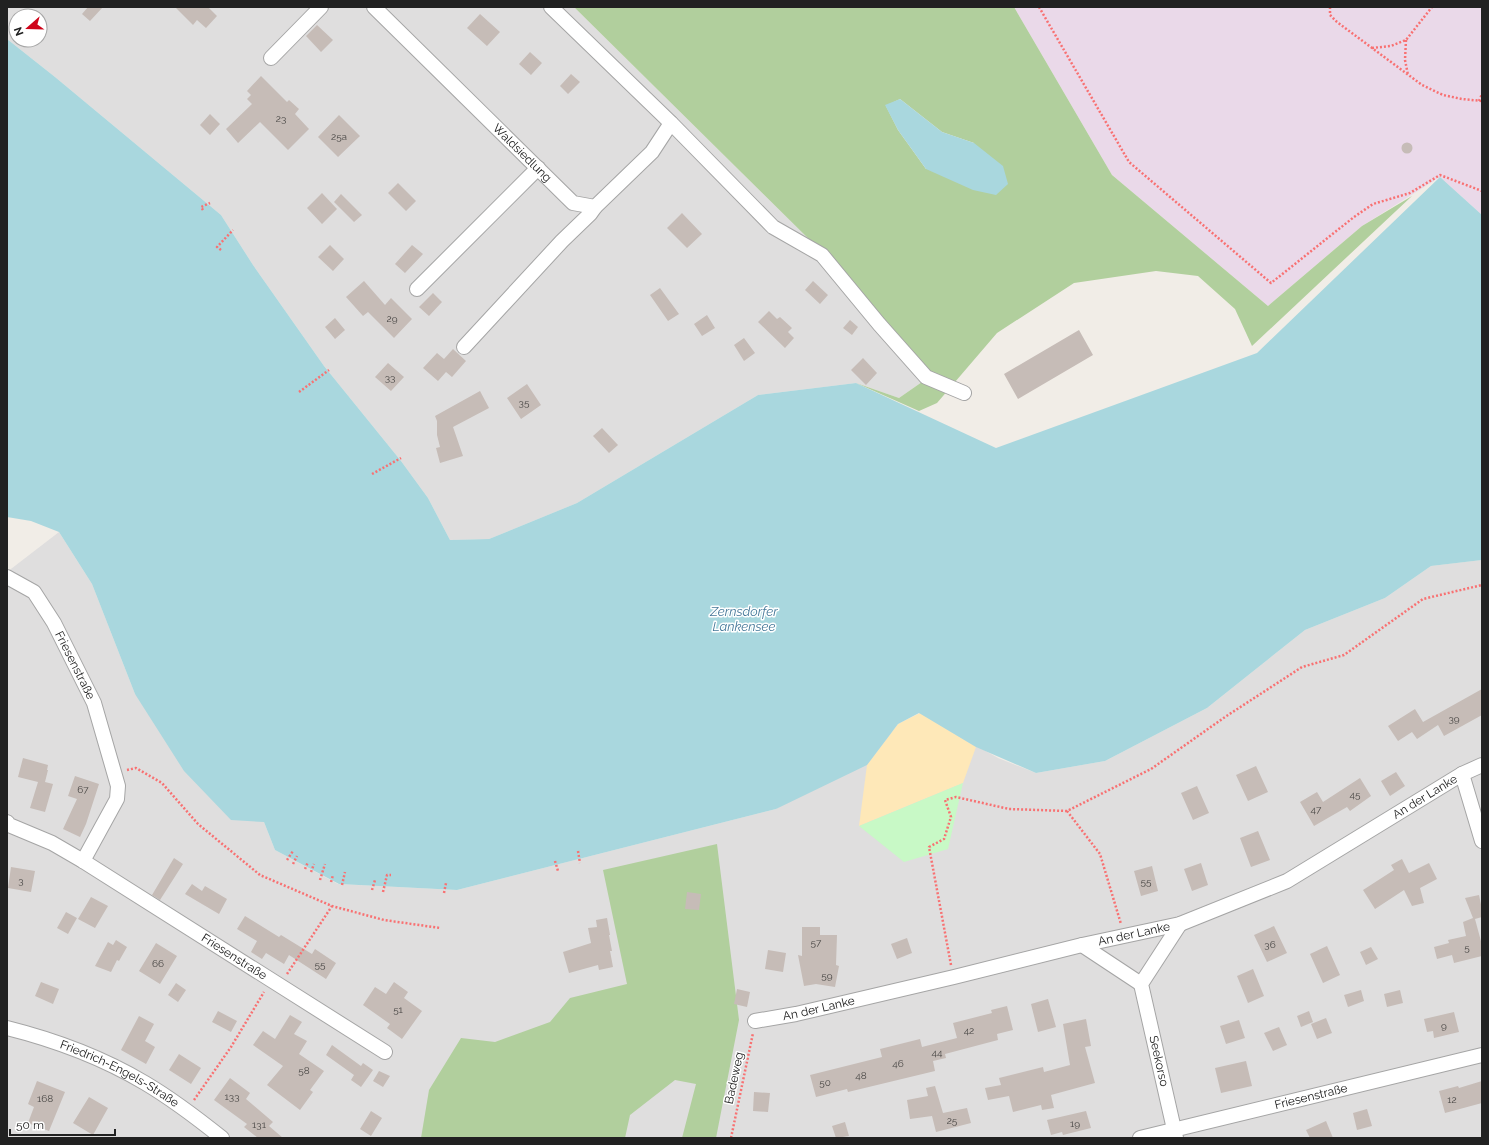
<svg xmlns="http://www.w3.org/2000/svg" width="1489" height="1145" viewBox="0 0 1489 1145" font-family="Raleway,sans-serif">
<rect width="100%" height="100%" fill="#f1ede7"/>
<!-- residential -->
<path fill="#dfdede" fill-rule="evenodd" d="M7 7H574L824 254 932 375 899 398 856 383 758 395 577 503 489 539 450 540 428 498 401 461 324 366 253 265 221 215 55 77 7 39ZM16 16H40V40H16Z
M59 532 92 584 135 694 264 822 275 850 338 884 457 890 776 809 920 713 998 758 1036 773 1105 761 1207 708 1305 630 1385 598 1431 566 1482 560V1138H7V572Z"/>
<!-- industrial -->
<path fill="#ead9e9" d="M1014 7H1482V215L1440 177 1362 226 1268 306 1112 175Z"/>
<!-- forest -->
<path fill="#b1cf9d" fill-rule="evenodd" d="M574 7H1014L1112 175 1268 306 1362 226 1412 196 1252 346 1235 309 1198 276 1156 271 1074 283 997 333 937 403 919 411 856 383 899 398 932 375 824 254ZM900 99 942 132 974 143 926 169 898 130 886 106Z
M717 844 739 1020 716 1138H682L696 1084 675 1080 630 1115 625 1138H421L429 1090 461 1038 495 1042 550 1022 570 998 627 984 603 870Z"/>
<!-- sand -->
<path fill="#fee8b8" d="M920 713 976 747 963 783 859 826 867 765 898 724Z"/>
<!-- park -->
<path fill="#c8f9c6" d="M963 783 948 849 904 862 859 826Z"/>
<!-- water -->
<path fill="#a9d7de" d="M7 39 55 77 221 215 253 265 324 366 401 461 428 498 450 540 489 539 577 503 758 395 856 383 996 448 1257 353 1440 177 1482 215V560L1431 566 1385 598 1305 630 1207 708 1105 761 1036 773 976 747 919 713 898 724 867 765 776 809 457 890 339 884 275 850 264 822 231 820 184 771 135 694 92 584 59 532 31 521 7 517Z
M900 99 942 132 974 143 1003 166 1008 184 996 195 973 190 926 169 898 130 885 105Z"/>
<!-- building -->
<path fill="#c6bcb7" d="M88 7H103L90 21 82 14Z
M175 7H208L217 16 206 28 197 20 193 25Z
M480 14 500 32 487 46 467 28Z
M317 25 333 40 321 52 306 36Z
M530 52 542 63 531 75 519 64Z
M571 74 580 82 568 94 560 86Z
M261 76 287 102 289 100 299 109 295 114 309 129 288 150 260 122 238 143 226 129 252 104 247 99 251 95 247 91Z
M210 114 220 124 210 135 200 125Z
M339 115 360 136 338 157 318 137Z
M1401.5 148a5.5 5.5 0 1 1 11 0a5.5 5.5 0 1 1-11 0Z
M398 183 416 201 406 211 388 193Z
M322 193 337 209 322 224 307 208Z
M341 194 362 215 354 222 334 202Z
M682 213 702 234 687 248 667 228Z
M330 245 344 259 333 271 318 257Z
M412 245 423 254 405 273 395 264Z
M364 281 385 305 391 298 412 319 394 338 368 312 363 316 346 297Z
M813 281 828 295 820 304 805 290Z
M660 288 679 314 668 321 650 295Z
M433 293 442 302 429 316 419 307Z
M769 311 777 319 780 317 792 328 788 332 794 338 785 348 758 322Z
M707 315 715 328 702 336 694 324Z
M335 318 345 330 335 339 325 327Z
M850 320 858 327 852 335 843 328Z
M1079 330 1093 355 1018 399 1004 374Z
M744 338 755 353 744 361 734 345Z
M453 349 466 361 452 377 446 372 438 381 423 368 437 353 444 359Z
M863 358 877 373 866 385 851 370Z
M388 363 404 377 391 391 375 377Z
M527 384 541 405 521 419 507 398Z
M480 391 489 408 453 427 463 456 440 463 436 448 440 447 437 435V421L435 416Z
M602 428 618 445 609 453 593 436Z
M1482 689V715L1444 736 1438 725 1417 739 1412 732 1398 741 1388 726 1415 709 1423 722Z
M23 758 48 765 47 770H48L45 782 53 784 45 812 30 808 38 782 18 777Z
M1256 766 1268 792 1248 801 1236 775Z
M1396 772 1405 786 1390 796 1381 781Z
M75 776 99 784 86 824 80 837 63 829 77 799 68 796Z
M1360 778 1371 796 1350 811 1347 807 1314 826 1300 802 1317 792 1323 802Z
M1197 786 1209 813 1193 820 1181 793Z
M1258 831 1270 860 1251 867 1240 838Z
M174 858 183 864 160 900 152 895Z
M1402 859 1409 873 1429 863 1437 879 1420 888 1424 903 1412 906 1404 890 1375 909 1363 890 1394 870 1391 865Z
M1201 863 1208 885 1192 891 1184 869Z
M1152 866 1158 891 1141 896 1134 871Z
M11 867 35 871 31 892 8 888Z
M192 884 202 891 205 886 227 899 219 914 185 894Z
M687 892 701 894 699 910 685 909Z
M1479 895 1482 909V917L1475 919 1482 945V956L1454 963 1452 955 1437 959 1434 947 1449 943 1448 940 1466 936 1463 922 1473 918 1465 898Z
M91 897 108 906 95 928 78 919Z
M66 912 77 918 68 934 57 928Z
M245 916 279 937 281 935 312 954 315 949 336 963 326 979 289 955 284 964 266 953 262 959 251 952 257 941 237 929Z
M607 918 610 935H609L612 951H610L613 967 599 970 598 965 569 973 563 952 591 943 588 928 597 927 596 920Z
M1274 926 1287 953 1267 962 1254 935Z
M802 927H820V935H837L836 965 839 966 835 987 816 984 804 986 798 955 802 956Z
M907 938 912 953 897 959 891 944Z
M116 940 127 947 119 961 117 960 111 972 95 966 108 942 113 945Z
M156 943 177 956 160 984 139 971Z
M1327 946 1340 975 1323 983 1310 954Z
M1371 947 1378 959 1366 965 1360 952Z
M768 950 786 953 783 972 765 969Z
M1253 969 1264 996 1248 1003 1237 976Z
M41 982 59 989 53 1004 35 996Z
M394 982 408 992 404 998 422 1011 402 1039 387 1028 390 1024 363 1005 375 987 386 994Z
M176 983 186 990 178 1002 168 995Z
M737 989 750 992 747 1007 734 1004Z
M1361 990 1364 1001 1348 1007 1344 995Z
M1400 990 1403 1003 1387 1007 1384 994Z
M1048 999 1056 1027 1038 1032 1031 1004Z
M1007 1006 1013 1030 997 1034 998 1040 945 1054 946 1058 933 1061 935 1071 848 1092 847 1089 816 1097 810 1075 882 1057 880 1049 920 1039 922 1047 957 1038 953 1023 992 1013 991 1010Z
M218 1011 237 1021 231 1032 212 1022Z
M1309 1011 1313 1022 1301 1027 1297 1016Z
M1454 1012 1459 1032 1434 1038 1433 1031 1427 1032 1424 1019Z
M290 1015 302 1022 294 1034 307 1041 299 1054 324 1071 310 1090 313 1092 300 1110 267 1085 283 1066 253 1045 263 1031 275 1039Z
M139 1016 154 1024 145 1041 155 1047 146 1064 121 1050Z
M1326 1018 1332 1033 1317 1039 1311 1024Z
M1086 1019 1091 1046 1085 1047 1095 1083 1051 1095 1054 1108 1042 1110 1041 1105 1013 1112 1009 1096 988 1100 985 1088 1001 1085 999 1078 1043 1067 1044 1072 1070 1065 1063 1024Z
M1239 1020 1245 1038 1226 1044 1220 1026Z
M1279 1027 1287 1045 1273 1051 1264 1033Z
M332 1045 361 1066 363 1063 373 1070 361 1087 351 1080 354 1075 326 1055Z
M179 1054 201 1068 191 1084 169 1070Z
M1246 1061 1252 1086 1221 1093 1215 1068Z
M379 1071 390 1076 383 1087 373 1081Z
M230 1078 250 1093 246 1099 273 1122 269 1126 283 1138H258L244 1127 247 1124 214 1100Z
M37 1081 65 1092 49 1131 28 1123 34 1107 28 1104Z
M1482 1081V1103L1445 1113 1439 1091 1458 1086 1459 1088Z
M935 1086 943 1113 967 1108 971 1123 936 1132 932 1116 910 1119 907 1100 928 1096 926 1088Z
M754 1092 770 1093 768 1112 753 1111Z
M89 1097 108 1108 93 1135 73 1123Z
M1367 1109 1372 1126 1357 1130 1353 1113Z
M371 1111 382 1118 371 1136 360 1129Z
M1086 1111 1091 1128 1063 1135 1062 1132 1051 1135 1047 1120Z
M1326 1121 1333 1138H1310L1306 1130Z
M845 1122 849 1136 836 1138 832 1126Z"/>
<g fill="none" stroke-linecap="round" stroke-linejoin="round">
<!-- minor casing -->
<g stroke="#a5a5a5" stroke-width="16">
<g id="minor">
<path id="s1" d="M374 7 573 203 595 207 652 152 671 123"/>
<path d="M551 7 671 123 773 227 822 255 879 324 926 377 964 393"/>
<path d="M271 58 321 7"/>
<path d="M417 289 538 168"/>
<path d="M464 347 562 241 590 214 595 207"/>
<path id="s2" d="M7 577 34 592 54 623 94 703 118 786 117 799 83 861"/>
<path d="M1462 774 1482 841"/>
<path id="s3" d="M7 822 9 825 52 843 83 861 385 1052"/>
<path d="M1082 945 1141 984"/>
<path id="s4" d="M755 1021 796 1014 954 977 1082 945 1180 924 1287 881 1462 774 1482 765"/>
<path id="s5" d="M7 1028C55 1040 103 1058 145 1083 172 1099 197 1118 222 1138"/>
<path id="s6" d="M1140 1138 1482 1055"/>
<path d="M1176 1138 1141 984 1180 924"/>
</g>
</g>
<!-- path -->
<path stroke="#f87172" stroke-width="2.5" stroke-dasharray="2 2" stroke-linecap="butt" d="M1039 7 1129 162 1271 283 1354 217 1373 204 1410 193 1440 175 1482 191
M1330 7V15L1337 22 1422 85 1443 95 1462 99 1482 101
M1406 40 1405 60 1408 75
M1372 48 1391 46 1406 40 1432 7
M1479 101 1482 94
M203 210 201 207 210 203
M221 250 217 247 233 230
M299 392 329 370
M372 474 401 458
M127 770 136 768 162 783 198 824 260 875 332 906 384 920 440 928
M1067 811 1100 854 1121 924
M578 851 580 863
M287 860 293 851
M555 861 558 871
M293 864 297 856
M305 869 308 862
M311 872 314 864
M320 880 325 864
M331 882 333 875
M342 885 345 872
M372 890 375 880
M383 892 387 875H391
M444 893 446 883
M951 965 929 847 944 839 951 817 945 800 956 797 1009 809 1067 811 1151 769 1225 717 1302 667 1344 655 1423 599 1482 585
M287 974 332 906
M194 1100 231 1047 264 992
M731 1138 753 1033"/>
<!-- minor -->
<use href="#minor" stroke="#fff" stroke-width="14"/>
</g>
<g text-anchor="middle" stroke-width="3" stroke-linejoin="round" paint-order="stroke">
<!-- number labels -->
<g font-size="10" fill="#4a4846">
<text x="281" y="122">23</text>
<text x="339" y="140">25a</text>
<text x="392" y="322">29</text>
<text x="390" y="381">33</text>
<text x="524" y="406">35</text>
<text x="1454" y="722">39</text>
<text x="83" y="793">67</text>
<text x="1355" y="798">45</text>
<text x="1316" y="813">47</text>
<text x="21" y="884">3</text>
<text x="1146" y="885">55</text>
<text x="816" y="946">57</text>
<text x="1270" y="948">36</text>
<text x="1467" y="951">5</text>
<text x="158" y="967">66</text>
<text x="320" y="968">55</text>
<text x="827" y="979">59</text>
<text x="398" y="1013">51</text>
<text x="1444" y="1029">9</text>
<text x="969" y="1034">42</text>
<text x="937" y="1056">44</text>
<text x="898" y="1067">46</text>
<text x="304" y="1074">58</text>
<text x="861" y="1079">48</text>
<text x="825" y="1086">50</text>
<text x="232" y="1100">133</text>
<text x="45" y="1102">168</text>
<text x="1452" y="1103">12</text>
<text x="952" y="1124">25</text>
<text x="1075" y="1127">19</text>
<text x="259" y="1128">131</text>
</g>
<!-- street labels -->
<g font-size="12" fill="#212121" stroke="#fff">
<text dy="4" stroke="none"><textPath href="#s1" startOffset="208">Waldsiedlung</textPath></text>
<text dy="4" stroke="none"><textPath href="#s2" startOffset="115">Friesenstraße</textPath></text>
<text dy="4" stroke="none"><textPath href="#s4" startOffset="713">An der Lanke</textPath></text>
<text dy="4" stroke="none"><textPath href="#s4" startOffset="389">An der Lanke</textPath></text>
<text dy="4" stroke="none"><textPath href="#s3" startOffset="265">Friesenstraße</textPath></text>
<text dy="4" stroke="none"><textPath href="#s4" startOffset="65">An der Lanke</textPath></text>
<text transform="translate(1159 1061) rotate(77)" y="4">Seekorso</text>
<text dy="4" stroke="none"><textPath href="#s5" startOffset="122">Friedrich-Engels-Straße</textPath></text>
<text transform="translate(734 1078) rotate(-78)" y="4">Badeweg</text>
<text dy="4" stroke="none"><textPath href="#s6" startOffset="176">Friesenstraße</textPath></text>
</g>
<!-- water labels -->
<g font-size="13" font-style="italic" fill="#447798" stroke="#fff">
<text x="744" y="616">Zernsdorfer<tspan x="744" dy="15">Lankensee</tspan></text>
</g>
</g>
<!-- border -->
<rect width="1489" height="1145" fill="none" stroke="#212121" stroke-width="16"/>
<!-- north arrow -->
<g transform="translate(28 28) rotate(250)"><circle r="19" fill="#ffffff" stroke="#a6a6a6"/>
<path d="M0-3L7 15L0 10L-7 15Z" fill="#cf0319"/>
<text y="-6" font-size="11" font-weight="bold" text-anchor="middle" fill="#212121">N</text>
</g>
<!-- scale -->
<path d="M10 1129v6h105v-6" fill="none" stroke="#212121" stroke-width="2"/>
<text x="16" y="1129" font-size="12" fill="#212121" stroke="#ffffff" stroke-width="3" paint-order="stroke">50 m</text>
</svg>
